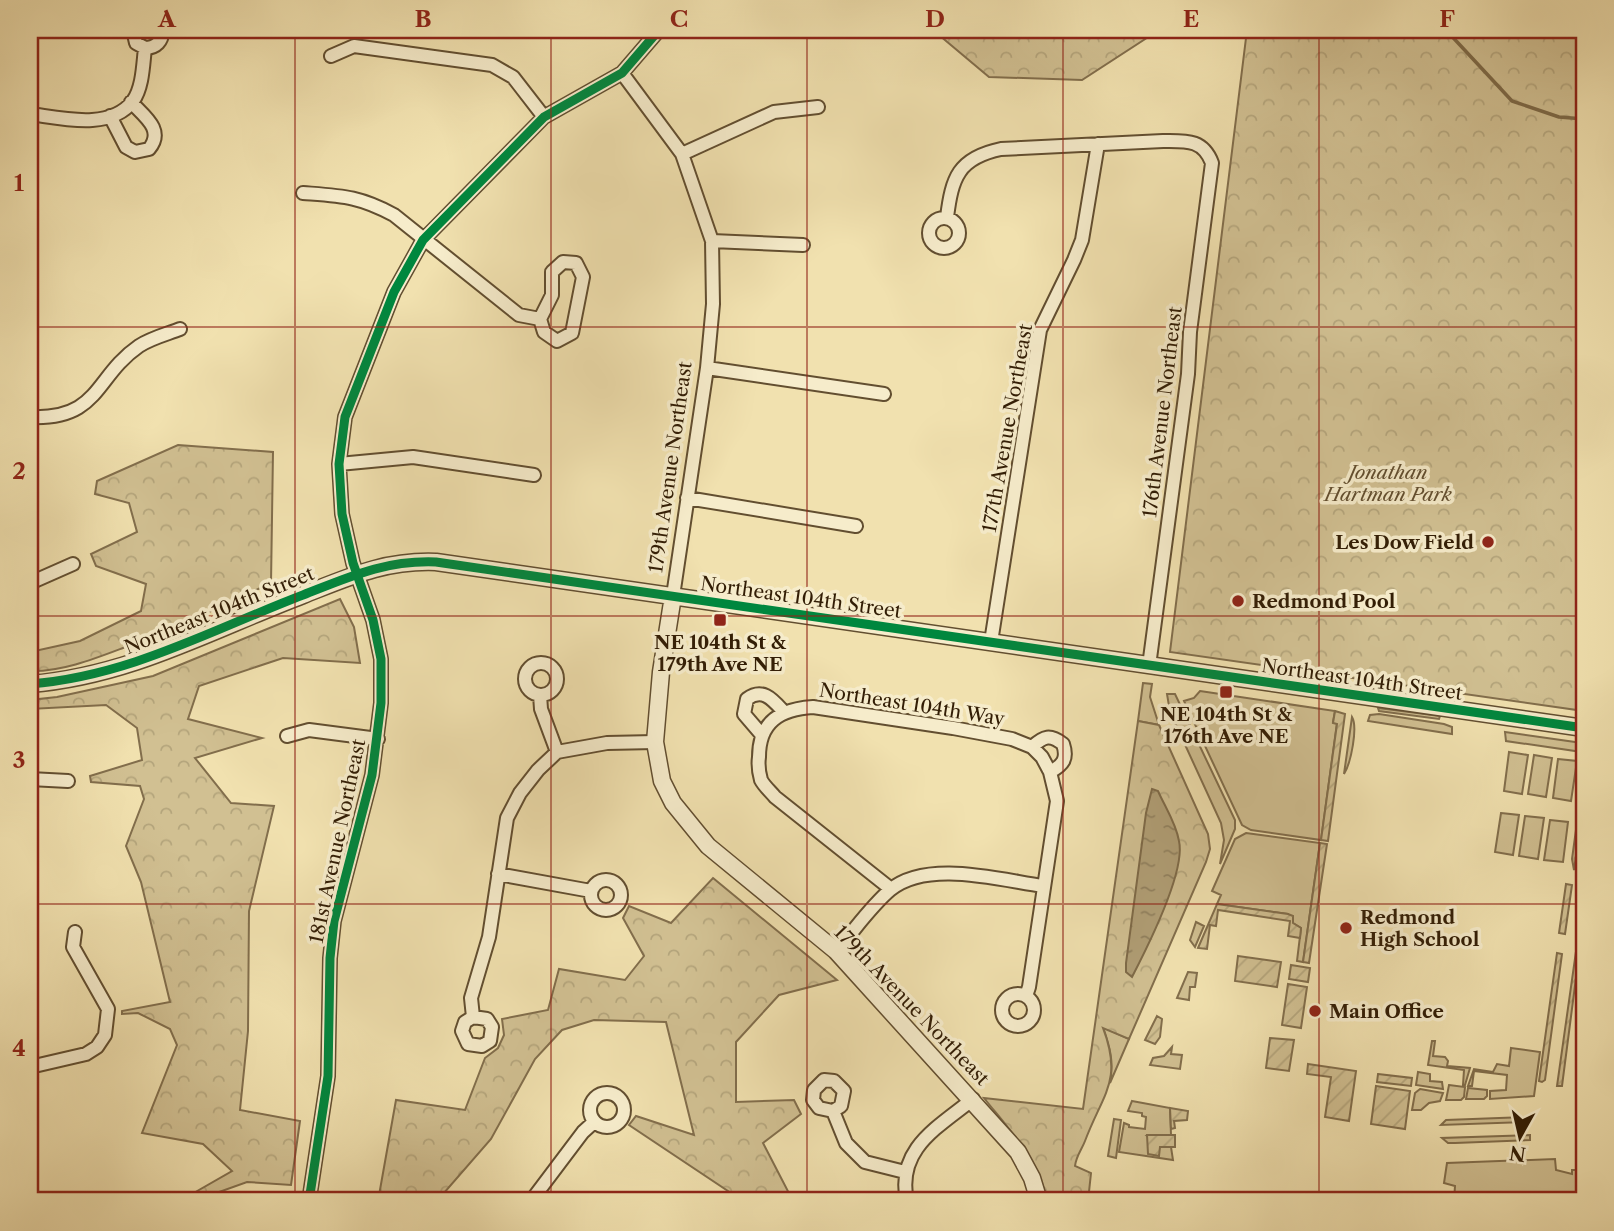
<svg xmlns="http://www.w3.org/2000/svg" width="1614" height="1231" viewBox="0 0 1614 1231" font-family="'Libre Caslon Text',serif">
<defs>
<pattern id="forest-crowns" width="20" height="18" patternUnits="userSpaceOnUse" patternTransform="scale(1.75)"><rect width="20" height="18" fill="#d1c092"/><path d="M2 6a3 3 0 1 1 6 0M12 15a3 3 0 1 1 6 0" fill="none" stroke="#b4a57c"/></pattern>
<pattern id="garden-furrows" width="10" height="10" patternUnits="userSpaceOnUse" patternTransform="scale(1.75)"><rect width="10" height="10" fill="#d1c092"/><path d="M-1 1l2-2M0 10L10 0M9 11l2-2" fill="none" stroke="#b4a57c"/></pattern>
<pattern id="water-ripples" width="26" height="14" patternUnits="userSpaceOnUse" patternTransform="scale(1.75)"><rect width="26" height="14" fill="#b09e75"/><path d="M2 4q2-2 4 0t4 0M15 11q2-2 4 0t4 0" fill="none" stroke="#90805e"/></pattern>
</defs>
<rect width="100%" height="100%" fill="#f1e1af"/>
<filter id="stains"><feTurbulence type="fractalNoise" baseFrequency=".00286" numOctaves="4"/><feColorMatrix values="0 0 0 0 .2 0 0 0 0 .09 0 0 0 0 .02 0 0 0 .5 -.17"/></filter>
<radialGradient id="worn" r=".72"><stop offset=".6" stop-color="#630" stop-opacity="0"/><stop offset="1" stop-color="#630" stop-opacity=".3"/></radialGradient>
<!-- grass -->
<path fill="#d1c092" stroke="#826e4c" stroke-width="2" d="M1143 683 1152 684 1150 697 1159 725 1138 721Z
M1200 691 1335 711 1333 722 1337 723 1321 840 1251 830 1242 825 1184 701 1194 698Z
M1167 694H1175L1235 820V829L1220 864 1224 840 1221 823 1170 712Z
M1378 708 1440 716 1439 719 1379 711Z
M1379 714 1444 724 1452 727V734L1368 721 1370 715Z
M1352 717C1358 727 1351 763 1344 774Z
M1505 732 1575 742 1582 745V752L1506 741Z
M1509 752 1528 755 1522 794 1504 791Z
M1534 755 1552 758 1546 797 1528 794Z
M1558 759 1577 761 1571 801 1553 798Z
M1501 813 1519 815 1513 855 1495 852Z
M1525 816 1544 818 1538 859 1519 856Z
M1550 820 1568 822 1563 862 1544 860Z
M1246 833 1320 843 1303 962 1297 961 1301 928 1293 923 1288 914 1217 904 1221 895 1212 891 1235 839Z
M1196 922 1204 926 1195 947 1190 940Z
M1188 972 1197 973 1195 987H1190L1189 1000 1177 998Z
M1103 1027 1129 1039 1110 1083C1114 1062 1110 1047 1103 1027Z
M1432 1041H1435L1433 1056 1445 1057 1448 1061 1447 1066 1470 1068 1465 1085H1463L1464 1070 1428 1065Z
M1172 1047 1171 1054 1182 1055 1180 1069 1150 1065 1153 1058 1164 1056Z
M1511 1048 1540 1052 1534 1096 1490 1099V1091L1506 1090 1507 1075 1474 1071 1472 1086H1468L1474 1069 1493 1072 1497 1064 1509 1066Z
M1418 1072 1430 1074V1081L1442 1082 1443 1089 1416 1085Z
M1449 1085 1465 1087 1464 1097 1461 1100H1446Z
M1468 1088 1487 1090V1096L1484 1099H1466Z
M1420 1089 1443 1093 1440 1101 1429 1103 1421 1110H1412L1415 1093Z
M1132 1101 1170 1108 1171 1135 1147 1136 1159 1147H1171L1173 1160 1119 1152 1124 1123 1129 1125V1127L1145 1129 1146 1117 1142 1116V1113L1128 1111Z
M1529 1117V1122L1441 1125 1446 1120Z
M1114 1119 1121 1120 1116 1158 1108 1156Z
M1530 1135V1140L1455 1143H1448L1442 1138Z
M1555 1159 1556 1170 1572 1174V1170H1584V1201H1454L1455 1186 1444 1183 1447 1163Z"/>
<!-- forest -->
<path fill="url(#forest-crowns)" stroke="#826e4c" stroke-width="2" d="M933 30H1159L1082 80 989 77Z
M1247 30H1584V711L1170 652Z
M178 445 273 452 271 583C222 606 174 629 123 648 94 659 61 672 30 671V652L80 641 141 611 146 584 96 566 91 554 137 532 129 503 95 494 97 481Z
M340 599 354 627 360 663 283 658 199 686 188 719 262 738 195 758 231 803 274 806 249 911 248 1031 240 1110 300 1121 291 1185 247 1182 194 1201H187L185 1198 232 1171 203 1144 142 1133 177 1045 170 1029 138 1013 122 1014V1011L170 1002 141 882 126 846 144 799 140 786 91 782 90 776 142 760 137 728 106 705 30 709V700L57 697 153 676Z
M1138 721 1159 725 1208 834 1210 849 1206 862 1129 1039 1103 1028C1123 1081 1103 1093 1085 1141 1082 1149 1076 1156 1075 1166L1091 1173 1088 1201H1046C1042 1163 1006 1126 984 1098L1083 1109Z
M713 878 837 980 779 995 736 1042V1102L794 1100 801 1114 763 1143 793 1201H743L629 1125 636 1116 694 1135 666 1022 594 1020 562 1030 535 1059 491 1139 437 1201H378L396 1100 465 1110 485 1058 498 1048 504 1035 502 1019 548 1010 559 969 625 980 644 956 623 918 629 906 671 923Z"/>
<!-- garden -->
<path fill="url(#garden-furrows)" stroke="#826e4c" stroke-width="2" d="M1335 711 1345 714 1328 841 1321 840 1337 724 1333 723Z
M1578 815H1582L1574 870 1572 859Z
M1320 843 1327 844 1309 963 1303 962Z
M1566 884 1572 885 1565 934 1559 933Z
M1217 904 1288 914 1293 916V923L1301 928 1300 938 1288 936 1290 921 1218 910 1216 926 1210 925 1207 949 1198 948Z
M1581 916H1584L1562 1086H1557Z
M1557 953 1562 954 1545 1080 1542 1082 1539 1081Z
M1238 956 1281 962 1277 987 1235 981Z
M1291 965 1310 968 1308 982 1289 979Z
M1288 984 1307 987 1301 1028 1282 1025Z
M1157 1016 1162 1019 1160 1037 1155 1044 1145 1040Z
M1270 1038 1294 1040 1289 1071 1266 1068Z
M1308 1064 1356 1071 1349 1121 1325 1117 1331 1077 1307 1074Z
M1378 1074 1412 1078 1411 1086 1377 1082Z
M1376 1086 1410 1091 1405 1129 1371 1124Z
M1170 1108 1188 1111 1187 1120 1174 1121 1175 1128 1171 1129Z
M1147 1135H1175V1147H1160L1159 1156 1148 1154Z"/>
<!-- water -->
<path fill="url(#water-ripples)" stroke="#7e6a48" stroke-width="2" d="M1152 789 1158 791C1165 807 1176 823 1179 841 1186 872 1147 948 1132 977L1126 972V963L1146 813Z"/>
<g fill="none" stroke-linecap="round" stroke-linejoin="round">
<!-- stream -->
<path stroke="#7e6a48" stroke-width="3.5" d="M1446 30 1512 101 1559 117 1584 119"/>
<!-- minor casing -->
<g stroke="#624e30" stroke-width="16">
<path id="minor" d="M133 30 136 43 145 48C156 48 163 41 162 30
M331 56 354 46 492 65 513 77 544 117
M622 73 682 154 712 241 713 304 707 368 673 596
M30 114C61 118 110 131 133 101 143 87 143 64 145 48
M110 116 126 147 135 152 149 149C165 130 144 116 131 102
M682 154 774 112 818 107
M303 193C342 196 359 196 394 215L519 315 540 319 544 332 557 341 572 333 583 277 576 263 563 262 552 272V295L540 319
M947 217C952 178 958 158 1001 149L1163 141C1186 141 1203 139 1212 163L1190 332 1188 374 1149 666
M929 233a15 15 0 1 1 30 0a15 15 0 1 1-30 0Z
M712 241 803 245
M707 368 884 394
M30 417C100 420 94 377 139 346 151 338 167 334 180 329
M339 464 413 457 534 475
M687 498 856 526
M30 583 73 564
M991 642 1040 330 1074 260 1082 240 1098 144
M525 679a16 16 0 1 1 32 0a16 16 0 1 1-32 0Z
M762 735 744 714 747 699C763 687 773 700 784 712
M287 736 309 730 378 739
M1032 747C1044 736 1050 734 1063 744 1068 759 1063 765 1050 772
M557 752 607 743 655 742
M30 779 68 781
M498 874 591 891
M591 895a15 15 0 1 1 30 0a15 15 0 1 1-30 0Z
M891 889 775 797C771 792 764 786 761 780 759 773 758 764 759 757 759 722 780 709 813 707L953 728 1012 739 1032 747 1042 757 1050 772 1057 801 1029 987 1026 996
M836 951C854 931 870 907 890 890 927 859 1000 880 1043 886
M1002 1010a16 16 0 1 1 32 0a16 16 0 1 1-32 0Z
M473 1017 487 1019 492 1027 490 1041 482 1046 468 1044 462 1031 465 1022 473 1017 471 998 489 937 507 818 520 793 538 770 557 752 541 709 540 695
M30 1067 86 1054 97 1047 105 1035 108 1009 73 947 75 932
M590 1110a17 17 0 1 1 34 0a17 17 0 1 1-34 0Z
M833 1111 819 1108 813 1100 814 1090 824 1080 834 1081 844 1091 841 1106 833 1111 846 1143 865 1162 905 1172
M67 1201H125
M309 1201 328 1076 330 958 334 921 372 775 381 703V659L373 620 353 563 342 514 339 464 345 417 394 292 423 240 544 117 622 73 659 30
M531 1201 583 1132 594 1122
M907 1201C896 1149 937 1128 973 1099"/>
</g>
<!-- tertiary casing -->
<g stroke="#624e30" stroke-width="19">
<path id="tertiary" d="M673 596 661 672 655 742 662 781 673 803 708 846 836 951 1018 1152 1032 1178 1039 1201
M30 684C130 676 211 630 303 595 349 577 385 560 436 562L1584 728"/>
</g>
<!-- minor -->
<use href="#minor" stroke="#f6eccb" stroke-width="12"/>
<!-- tertiary -->
<use href="#tertiary" stroke="#f6eccb" stroke-width="16"/>
<!-- cycleway casing -->
<g stroke="#f6eccb" stroke-width="13">
<path id="cycleway" d="M30 684C130 676 211 630 303 595 349 577 385 560 436 562L1584 728
M309 1201 328 1076 330 958 334 921 372 775 381 703V659L373 620 353 563 342 514 339 464 345 417 394 292 423 240 544 117 622 73 659 30"/>
</g>
<!-- cycleway -->
<use href="#cycleway" stroke="#00873e" stroke-width="9"/>
</g>
<!-- grid -->
<path fill="none" stroke="#8f2418" stroke-width="2" stroke-opacity="0.55" d="M295 30V1201M551 30V1201M807 30V1201M1063 30V1201M1319 30V1201M30 327H1584M30 616H1584M30 904H1584"/>
<!-- markers -->
<g fill="#8f2418" stroke="#f6eccb" stroke-width="2.5">
<circle cx="1488" cy="542" r="7"/>
<circle cx="1238" cy="601" r="7"/>
<rect x="713" y="613" width="14" height="14" rx="3.5"/>
<rect x="1219" y="685" width="14" height="14" rx="3.5"/>
<circle cx="1346" cy="928" r="7"/>
<circle cx="1315" cy="1011" r="7"/>
</g>
<g text-anchor="middle" stroke-width="7" stroke-linejoin="round" paint-order="stroke">
<!-- street labels -->
<g font-size="19" fill="#321d05" stroke="#f6eccb">
<text transform="translate(1162 412) rotate(-83)" y="7">176th Avenue Northeast</text>
<text transform="translate(1007 428) rotate(-80)" y="7">177th Avenue Northeast</text>
<text transform="translate(670 467) rotate(-82)" y="7">179th Avenue Northeast</text>
<text transform="translate(801 597) rotate(8)" y="7">Northeast 104th Street</text>
<text transform="translate(219 610) rotate(-22)" y="7">Northeast 104th Street</text>
<text transform="translate(1362 679) rotate(8)" y="7">Northeast 104th Street</text>
<text transform="translate(912 704) rotate(9)" y="7">Northeast 104th Way</text>
<text transform="translate(337 841) rotate(-78)" y="7">181st Avenue Northeast</text>
<text transform="translate(912 1005) rotate(46)" y="7">179th Avenue Northeast</text>
</g>
<!-- park labels -->
<g font-size="19" font-style="italic" fill="#624e2f" stroke="#f6eccb">
<text x="1388" y="479">Jonathan<tspan x="1388" dy="22">Hartman Park</tspan></text>
</g>
<!-- poi labels -->
<g font-size="19" font-weight="bold" fill="#321d05" stroke="#f6eccb" text-anchor="start">
<text x="1474" y="549" text-anchor="end">Les Dow Field</text>
<text x="1252" y="608">Redmond Pool</text>
<text x="720" y="649" text-anchor="middle">NE 104th St &amp;<tspan x="720" dy="22">179th Ave NE</tspan></text>
<text x="1226" y="721" text-anchor="middle">NE 104th St &amp;<tspan x="1226" dy="22">176th Ave NE</tspan></text>
<text x="1360" y="924">Redmond<tspan x="1360" dy="22">High School</tspan></text>
<text x="1329" y="1018">Main Office</text>
</g>
</g>
<!-- margin -->
<rect width="1614" height="1231" fill="none" stroke="#f1e1af" stroke-width="77"/>
<!-- north arrow -->
<g transform="translate(1520 1137) rotate(188)" stroke="#f6eccb" stroke-width="5" paint-order="stroke">
<path d="M0-5L12 26L0 18L-12 26Z" fill="#321d05"/>
<text y="-10" font-size="19" font-weight="bold" text-anchor="middle" fill="#321d05">N</text>
</g>
<rect x="38" y="38" width="1538" height="1154" fill="none" stroke="#8f2418" stroke-width="2.5"/>
<g font-size="23" text-anchor="middle" font-weight="bold" fill="#8f2418">
<text x="167" y="27">A</text>
<text x="423" y="27">B</text>
<text x="679" y="27">C</text>
<text x="935" y="27">D</text>
<text x="1191" y="27">E</text>
<text x="1447" y="27">F</text>
<text x="19" y="191">1</text>
<text x="19" y="479">2</text>
<text x="19" y="768">3</text>
<text x="19" y="1056">4</text>
</g>
<rect width="100%" height="100%" filter="url(#stains)"/>
<rect width="100%" height="100%" fill="url(#worn)"/>
</svg>
